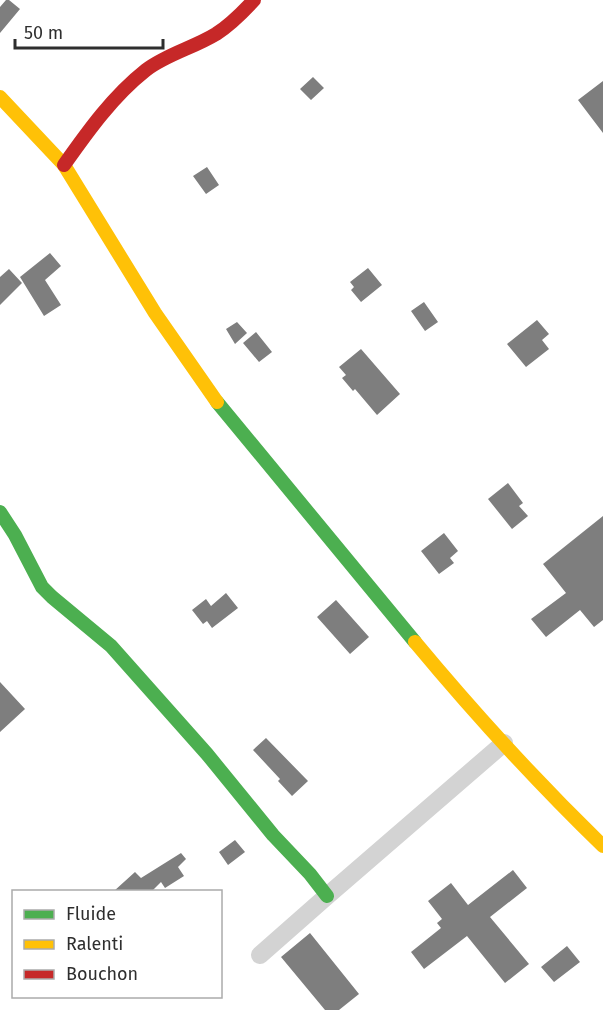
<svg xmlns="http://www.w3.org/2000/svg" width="603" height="1010" viewBox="0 0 603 1010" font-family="'Fira Sans',sans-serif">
<rect width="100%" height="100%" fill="#fff"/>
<!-- building -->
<path fill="#7e7e7e" d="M6 0H9L20 9 0 33V7Z
M313 77 324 88 311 100 300 89Z
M603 81V133L578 100Z
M207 167 219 185 206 194 193 176Z
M50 253 61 266 45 280 61 305 44 316 20 277Z
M368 268 382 285 361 302 351 290 354 287 350 282Z
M9 269 22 283 0 305V277Z
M424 302 438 322 425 331 411 311Z
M537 320 549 334 542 340 549 349 526 367 507 344Z
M237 322 247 333 235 344 226 329Z
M256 332 272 352 259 362 243 343Z
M361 349 400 394 377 415 355 389 353 391 342 378 346 375 339 367Z
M508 483 523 503 519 506 528 516 512 529 488 499Z
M603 516V620L594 627 580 610 546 637 531 619 566 593 543 564Z
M444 533 458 551 450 558 454 563 439 574 421 551Z
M226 593 238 608 212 628 207 621 203 624 192 610 206 599 211 606Z
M336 600 369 637 350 654 317 617Z
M0 682 25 709 0 732Z
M266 738 308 781 292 796 278 781 280 779 253 750Z
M235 840 245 852 228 865 219 852Z
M181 853 186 859 178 867 184 876 165 888 161 882 153 890 154 891H114L135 872 141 878Z
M513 870 527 888 490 917 529 964 505 983 467 936 424 969 411 952 441 928 437 923 442 919 428 901 451 883 468 905Z
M310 933 359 994 339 1010H325L281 957Z
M567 946 580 962 554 982 541 967Z"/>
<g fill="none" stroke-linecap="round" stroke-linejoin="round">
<!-- street -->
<path stroke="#d3d3d3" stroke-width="18" d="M260 955 327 896 504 743"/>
<!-- fast -->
<path stroke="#4caf50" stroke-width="14" d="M217 402 415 642
M0 512 15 535 42 587 52 597 111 646 207 754 273 835 310 874 327 896"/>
<!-- slow -->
<path stroke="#ffc107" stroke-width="14" d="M0 97 64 165 155 313 217 402
M415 642C474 713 537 782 603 846"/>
<!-- jam -->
<path stroke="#c62828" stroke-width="14" d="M64 165C88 131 113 96 146 70 167 54 193 48 216 34 230 25 243 12 254 0"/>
</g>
<!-- legend -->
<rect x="12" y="890" width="210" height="108" fill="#ffffff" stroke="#ababab" stroke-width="1.5"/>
<rect x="24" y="910" width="30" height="9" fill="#4caf50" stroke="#ababab" stroke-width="1.5"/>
<text x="66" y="920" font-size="18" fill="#2e2e2e">Fluide</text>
<rect x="24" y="940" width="30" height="9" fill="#ffc107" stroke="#ababab" stroke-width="1.5"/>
<text x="66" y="950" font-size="18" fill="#2e2e2e">Ralenti</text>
<rect x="24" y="970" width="30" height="9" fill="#c62828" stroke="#ababab" stroke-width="1.5"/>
<text x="66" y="980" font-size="18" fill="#2e2e2e">Bouchon</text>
<!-- scale -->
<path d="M15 39v9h148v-9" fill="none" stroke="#2e2e2e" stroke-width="3"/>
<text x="24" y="39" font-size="18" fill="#2e2e2e" stroke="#ffffff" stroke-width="4.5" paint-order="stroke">50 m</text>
</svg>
